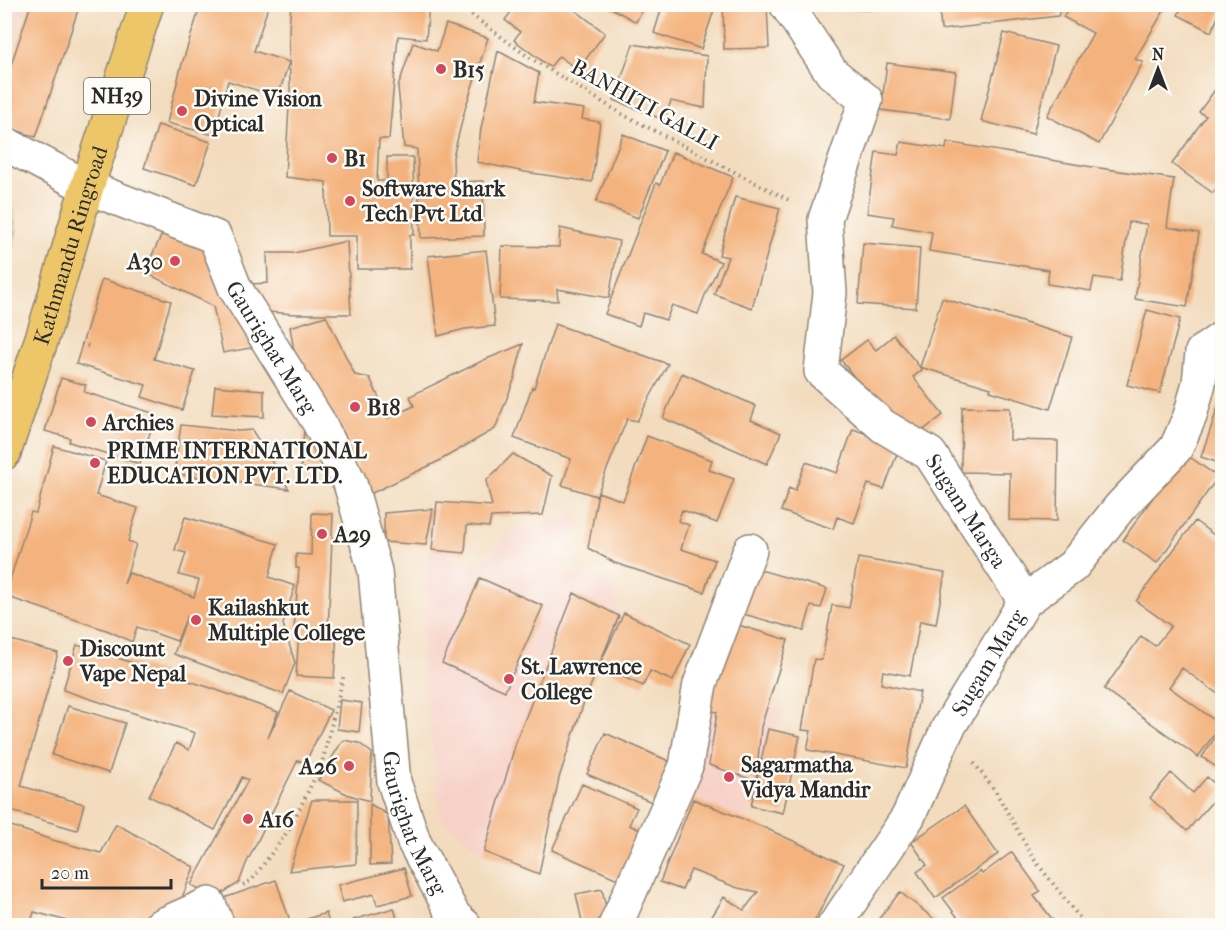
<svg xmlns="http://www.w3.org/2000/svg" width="1227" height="930" viewBox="0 0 1227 930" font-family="'IM FELL French Canon',serif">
<rect width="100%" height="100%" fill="#fdfcf7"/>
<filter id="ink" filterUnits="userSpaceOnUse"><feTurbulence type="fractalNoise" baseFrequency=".0167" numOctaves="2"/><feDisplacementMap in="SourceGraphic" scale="12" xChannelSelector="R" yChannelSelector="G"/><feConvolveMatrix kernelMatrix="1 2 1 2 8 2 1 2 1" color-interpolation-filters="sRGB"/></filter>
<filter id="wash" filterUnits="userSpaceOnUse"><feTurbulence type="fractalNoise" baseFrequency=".008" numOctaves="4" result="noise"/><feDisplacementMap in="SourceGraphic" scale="24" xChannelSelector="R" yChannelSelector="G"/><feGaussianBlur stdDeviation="1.35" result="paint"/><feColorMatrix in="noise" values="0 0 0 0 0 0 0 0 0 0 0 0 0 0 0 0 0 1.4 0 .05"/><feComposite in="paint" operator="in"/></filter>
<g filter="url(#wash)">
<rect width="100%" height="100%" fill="#f3dcbe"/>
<!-- built -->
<path fill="#f7d1c8" d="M5 4 28 5 5 69 4 5Z
M435 502 460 569 493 553 511 532 576 512 580 525 571 534 558 572 612 582 619 616 584 702 559 778 539 874 484 852 441 819 421 657 428 555Z
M707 676 761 704 783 709 743 830 719 880 664 864 697 788Z"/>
<!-- green -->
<path fill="#a8cb75" stroke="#6a7b50" stroke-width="1.5" d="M5 183 16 232 5 269Z"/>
<g id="blocks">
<!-- building -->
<path fill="#f4b37e" d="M31 4H80L36 137 4 126V86Z
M201 4H269L254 51 289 62 278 97 228 81 214 135 167 123 181 67Z
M291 4H429L426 39 398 36 389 139H379L377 181H387V157H413L414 235H410V269H357V236H327L326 182 285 177 290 89 289 29Z
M517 4H567L605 33 578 70 559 56 550 67 514 40 520 32 505 20Z
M604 4H645L636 22Z
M663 4H716L701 49 654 33Z
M723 4H767L769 48 724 49Z
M939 4H1062L1058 16 941 30Z
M1071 4H1168L1135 59 1143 62 1099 144 1047 116 1093 33 1063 17Z
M1171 4H1222V9L1211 32 1178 15 1181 9Z
M793 5H872V10L793 7Z
M446 24 488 38 465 109 453 157 454 182 483 181 484 236 421 238 417 149 404 147 398 87 413 43 437 51Z
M1004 33 1056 46 1033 134 981 121Z
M633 44 707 56 705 108 671 101 664 120 614 100Z
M498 51 539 73 534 102 584 109 582 119 600 122 592 182 525 172 477 162 481 128Z
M887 63 956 72 950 119 881 110Z
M1222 80V180L1213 193 1172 164 1206 116 1199 112Z
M158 125 211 142 196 185 144 168Z
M623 134 665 151 638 218 596 202Z
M901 142 946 149 947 142 1086 166 1174 179 1167 227 1199 233 1187 307 1135 299 1147 224 1129 222 1120 281 1094 277 1091 291 1047 284 1049 270 929 251 932 232 892 225 894 217 867 213 876 152 898 155Z
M673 152 733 177 702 254 721 262 705 295 698 314 672 305 666 320 643 313 639 326 605 314 656 183 660 185Z
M735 197 780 208 752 308 714 294 728 257 719 255Z
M560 228 619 241 609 298 557 289 558 301 500 299 502 246 559 247Z
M163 232 206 250 256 347 223 353 213 306 144 272Z
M347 241 351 314H296L253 311 250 284 268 283 267 253H294Z
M863 243 920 248 916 308 858 304Z
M486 250 495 326 465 329 438 336 428 256Z
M102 279 171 301 154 359 195 371 182 410 142 397 146 385 76 364Z
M942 298 1072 337 1050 409 990 391 991 388 920 367Z
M1147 310 1180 319 1160 393 1127 385Z
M326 316 355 375 370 378 388 418 414 406 410 396 484 360 523 344 514 380 495 429 437 462 368 495 346 437 295 357 290 327Z
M555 324 668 364 637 421 627 419 598 492 623 501 647 436 712 460 709 470 734 479 717 523 682 510 678 521 689 525 681 549 715 560 704 592 615 563 588 548 598 492 596 496 562 485 571 459 514 438 532 387 534 388Z
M894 335 922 370 913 377 943 415 909 441 888 421 841 360 867 340 876 350Z
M682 373 756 406 751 420 781 433 767 464 663 418Z
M61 378 86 385 84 392 156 414 140 464 69 442 70 438 45 431Z
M215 386 264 390V417L212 414Z
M1222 395V464L1201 457Z
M962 407 1010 408V440L1058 441 1057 521 1009 520 1010 473 961 472Z
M181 425 239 431 252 430 289 489 174 474Z
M853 429 900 446 884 489 868 484 854 523 837 517 833 529 781 511 789 488 795 491 806 462 837 473Z
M304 430 335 471 301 468Z
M54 446 106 461 96 495 138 508 128 541 136 544 124 584 129 573 194 597 199 580 179 575 186 553 175 550 185 517 278 544 269 577 295 586 283 624 295 663 283 694 174 654 187 616 177 641 137 627 132 642 109 631 5 596 31 512 36 513Z
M1184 453 1218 477 1157 563 1123 540Z
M513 454 552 476 543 515 491 517 489 527 467 525 465 553 432 550 437 502 492 506 486 481Z
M433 509 426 545 384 542V513Z
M312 513 333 514 328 632 337 633 334 678 296 676 299 630H294L299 568H296V554L311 555Z
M1195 521 1222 541V697L1182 668 1169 687 1221 725 1198 757 1104 689 1141 636 1155 646 1171 626 1136 601Z
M858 558 945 573 936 624 920 621 910 676 883 671 881 684 920 692 906 768 807 750 811 731 802 730 814 659 822 660 832 605 849 608Z
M746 566 827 589 821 608 811 606 804 631 733 611Z
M480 578 543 606 505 691 442 663Z
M574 593 619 616 584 702 559 778 539 874 484 852 516 742Z
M624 613 690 644 673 681 650 671 643 686 599 666Z
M728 622 788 640 761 727 756 781 709 765 717 712 709 710Z
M4 638 58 653 21 786 84 804 77 830 4 809Z
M77 645 211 688 278 712 268 738 290 691 331 710 305 763 298 760 246 864 239 883 216 897 191 885 248 780 242 777 215 830 149 796 176 743 189 750 195 733 63 690Z
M340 700 362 703 359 732 337 729Z
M68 706 125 723 109 773 52 755Z
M1222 727V771L1202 757Z
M768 729 800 736 783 813 751 806Z
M605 733 671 762 654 803 587 774Z
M343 740 359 743 372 753 370 801 349 795 318 780Z
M1171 773 1193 793 1207 777 1222 790 1187 831 1150 798Z
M582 784 637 808 629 825 645 832 620 880 552 850Z
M693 799 763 827 844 864 812 926H706L724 897 744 910 758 892 738 888 691 870 682 890 660 882Z
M312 800H357L356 864 289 871Z
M370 804 388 815 391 864 370 865Z
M964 806 998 854 935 898 917 872 927 865 911 842Z
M116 824 194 867 180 903 118 926H86L34 912 30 926H4V848L11 826 52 840 101 853Z
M1012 852 1040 891 1034 896 1053 920 1046 926H964L943 898 980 871 982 874Z
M404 868 412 896 377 905 374 894 342 902 338 885Z
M276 880 291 924 326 913 330 926H234L224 898Z
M602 889 609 922 583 926 576 894Z
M900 892 943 926H873Z
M394 908 399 926H354L353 920Z"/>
</g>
</g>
<g filter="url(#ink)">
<use href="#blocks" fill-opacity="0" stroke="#8f8474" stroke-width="1.5"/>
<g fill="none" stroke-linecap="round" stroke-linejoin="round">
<!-- minor casing -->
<g stroke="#8f8474" stroke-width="36">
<g id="minor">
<path id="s1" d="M786 4 832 73 866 100 825 219 830 293 821 371 883 426 930 454 1025 601"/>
<path id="s2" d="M4 143 87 187 215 237 235 288 318 421 350 483 375 571 394 782 414 842 454 916 465 926"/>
<path d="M160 926 209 904 218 926"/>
<path d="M615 926 686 766 700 684 750 550"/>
<path id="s3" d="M834 926 908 817 948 728 1025 601 1073 566 1120 507 1176 448 1190 416 1199 383 1202 352 1222 338"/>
</g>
</g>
<!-- trunk casing -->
<g stroke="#8f8474" stroke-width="36">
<g id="trunk">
<path id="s4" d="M4 453 44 332 87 187 147 4"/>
</g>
</g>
<!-- path -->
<path stroke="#8f8474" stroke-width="4" stroke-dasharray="1.5 4.5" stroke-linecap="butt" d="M457 4 527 56 622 114 789 200
M81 344 92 347
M974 763 996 792 1033 858 1086 926
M243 885 252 880 290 828 322 763 344 674"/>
<!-- minor -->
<use href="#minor" stroke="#fff" stroke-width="33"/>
<!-- trunk -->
<use href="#trunk" stroke="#ecc669" stroke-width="33"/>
</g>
</g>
<!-- markers -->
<g fill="#d1495b" stroke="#fdfcf7" stroke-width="2">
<circle cx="441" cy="69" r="6"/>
<circle cx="182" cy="111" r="6"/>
<circle cx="332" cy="158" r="6"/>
<circle cx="350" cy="201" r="6"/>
<circle cx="175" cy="261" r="6"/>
<circle cx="355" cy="407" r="6"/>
<circle cx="91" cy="422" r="6"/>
<circle cx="95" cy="463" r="6"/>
<circle cx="322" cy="534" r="6"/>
<circle cx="196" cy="620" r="6"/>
<circle cx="68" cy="661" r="6"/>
<circle cx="509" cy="679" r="6"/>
<circle cx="349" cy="766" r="6"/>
<circle cx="729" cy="777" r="6"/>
<circle cx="248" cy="819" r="6"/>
</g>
<g text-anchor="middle" stroke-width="5" stroke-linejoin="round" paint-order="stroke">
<!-- shield labels -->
<rect fill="#fdfcf7" stroke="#6a6a68" stroke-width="1.5" x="84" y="78" width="66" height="36" rx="4.5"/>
<g font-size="21" font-weight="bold" fill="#2b2b2b">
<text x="117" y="103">NH39</text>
</g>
<!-- poi labels -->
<g font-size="22" font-weight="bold" fill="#2b2b2b" stroke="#fdfcf7" text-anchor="start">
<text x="453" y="77">B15</text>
<text x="194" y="106">Divine Vision<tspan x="194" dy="25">Optical</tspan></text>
<text x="344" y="166">B1</text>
<text x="362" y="196">Software Shark<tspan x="362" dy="25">Tech Pvt Ltd</tspan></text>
<text x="163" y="269" text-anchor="end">A30</text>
<text x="367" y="415">B18</text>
<text x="103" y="430">Archies</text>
<text x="107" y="458">PRIME INTERNATIONAL<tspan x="107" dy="25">EDUCATION PVT. LTD.</tspan></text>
<text x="334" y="542">A29</text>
<text x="208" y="615">Kailashkut<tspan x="208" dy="25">Multiple College</tspan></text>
<text x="80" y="656">Discount<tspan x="80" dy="25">Vape Nepal</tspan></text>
<text x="521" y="674">St. Lawrence<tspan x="521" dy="25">College</tspan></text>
<text x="741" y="772">Sagarmatha<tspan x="741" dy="25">Vidya Mandir</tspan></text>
<text x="337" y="774" text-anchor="end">A26</text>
<text x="260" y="827">A16</text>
</g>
<!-- street labels -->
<g font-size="22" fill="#2b2b2b" stroke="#fdfcf7">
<text transform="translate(645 104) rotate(29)" y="8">BANHITI GALLI</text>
<text dy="8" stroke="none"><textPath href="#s4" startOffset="218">Kathmandu Ringroad</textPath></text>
<text dy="8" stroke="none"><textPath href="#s2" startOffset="356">Gaurighat Marg</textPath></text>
<text dy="8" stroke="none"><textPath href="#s1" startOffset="610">Sugam Marga</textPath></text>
<text dy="8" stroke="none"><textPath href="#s3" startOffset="306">Sugam Marg</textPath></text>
<text dy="8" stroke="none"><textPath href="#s2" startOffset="861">Gaurighat Marg</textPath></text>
</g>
</g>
<!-- margin -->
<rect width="1227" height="930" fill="none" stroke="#fdfcf7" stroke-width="24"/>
<!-- north arrow -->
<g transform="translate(1158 69)" stroke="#fdfcf7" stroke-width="4.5" paint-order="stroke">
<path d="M0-4.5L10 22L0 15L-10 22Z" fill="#2b2b2b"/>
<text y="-9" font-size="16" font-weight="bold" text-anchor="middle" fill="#2b2b2b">N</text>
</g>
<!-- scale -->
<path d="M42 879v9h129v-9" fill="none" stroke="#2b2b2b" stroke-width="3"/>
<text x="51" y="879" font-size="18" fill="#2b2b2b" stroke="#fdfcf7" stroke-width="4.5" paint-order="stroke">20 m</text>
</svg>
